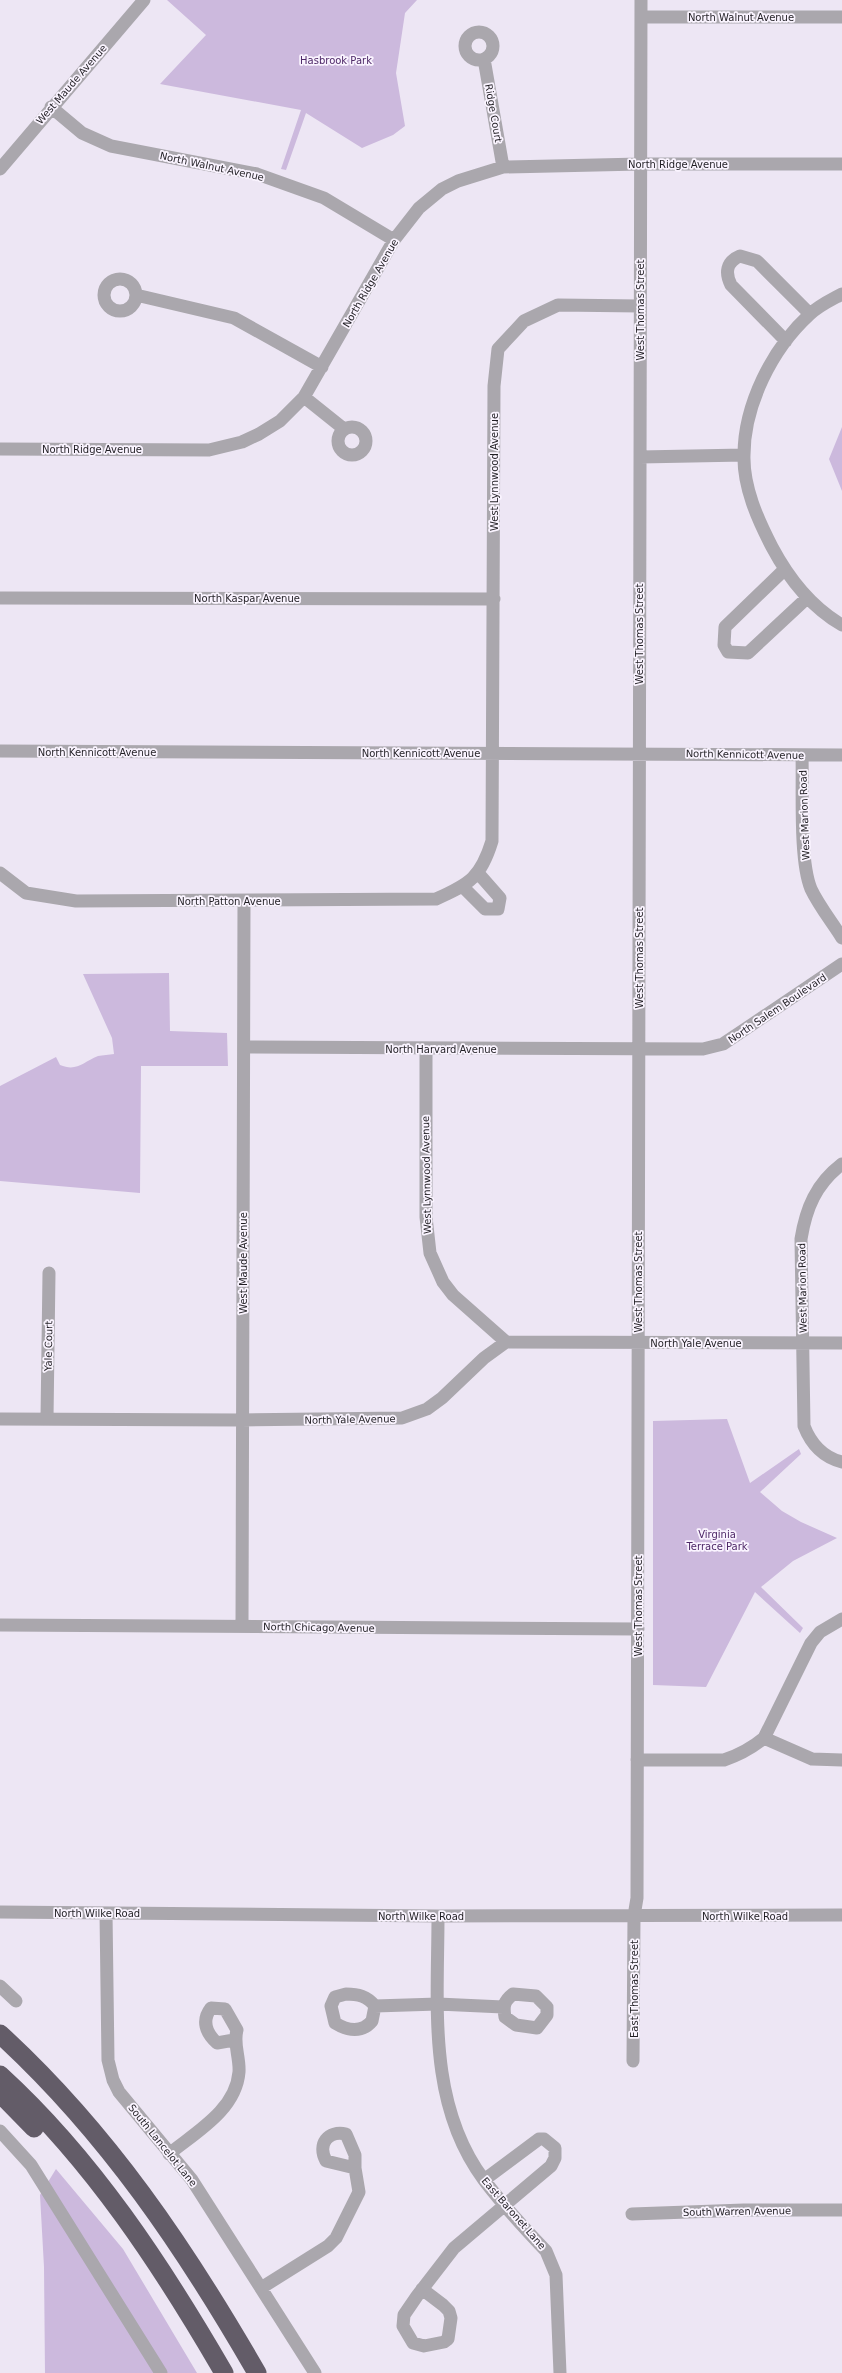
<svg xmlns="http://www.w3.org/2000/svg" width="842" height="2373" viewBox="0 0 842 2373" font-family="'DejaVu Sans',sans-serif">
<rect width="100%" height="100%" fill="#ede6f4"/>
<!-- green -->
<path fill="#ccb9dd" d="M167 0H417L405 13 396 73 405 126 393 135 362 148 306 113 286 170 281 169 301 110 160 84 206 35Z
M842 427V491L829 459Z
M169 973 170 1031 227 1033 228 1066H141L140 1193 0 1181V1086L56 1057 60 1065C77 1072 83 1062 98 1056 103 1055 109 1055 114 1054L112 1038 83 974Z
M727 1419 750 1483 799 1449 801 1454 760 1492 782 1511 801 1522 837 1538 793 1561 761 1587 803 1628 800 1633 755 1592 706 1687 653 1685V1421Z
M56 2169 123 2249 197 2373H45L44 2267 40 2195Z"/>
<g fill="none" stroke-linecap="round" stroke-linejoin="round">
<!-- minor -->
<path stroke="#aaa7ad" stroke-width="13" d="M641 17H842
M465 46a14 14 0 1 1 28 0a14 14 0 1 1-28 0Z
M484 59 503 167
M51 107 82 133 111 146 257 174 324 198 394 240
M0 169 144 0
M104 295a16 16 0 1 1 32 0a16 16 0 1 1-32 0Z
M842 294C831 300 818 306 809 315 772 349 744 405 744 455 743 487 758 520 772 547 789 579 811 607 842 625
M136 295 234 318 322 367
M786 341 731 285C725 273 726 262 740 256L757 261 810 314
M304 397 344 429
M338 441a14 14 0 1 1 28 0a14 14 0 1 1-28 0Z
M0 449 209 450 242 442 259 434 280 421 304 397 394 240 419 208 442 189 458 181 503 167 640 164H842
M640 457 744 455
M784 570 725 627 724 645 728 652 748 653 807 598
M0 598 494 599
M0 751 842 755
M802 755C803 789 799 860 811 889 819 906 832 922 842 938
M0 873 26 893 76 901 436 899C470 884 481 877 492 841L494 386 498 349 524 321 558 305 640 306
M463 887 485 909H498L500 898 478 873
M244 1047 703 1049 723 1044 842 964
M426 1049V1217L430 1253 443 1282 453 1295 506 1342
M842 1164C816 1184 806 1208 801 1239L804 1426C811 1444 822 1457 842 1462
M47 1418 49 1273
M0 1419 242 1420 402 1418 427 1409 442 1398 484 1358 506 1342 842 1343
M0 1625 638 1629
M242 1626 244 901
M764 1738 812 1759 842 1760
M637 1760H724C739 1755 752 1748 764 1738L811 1643 820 1632 842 1619
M0 1912 438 1916 842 1915
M106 1913 108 2060 113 2080 119 2092 192 2180 315 2373
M438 1916C438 2006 427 2104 484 2180 503 2205 525 2229 546 2251L556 2275 560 2373
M0 1986 16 2001
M346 1994C358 1994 367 1996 375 2006L372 2021C362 2033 348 2031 335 2023L331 2006 335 1997Z
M513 1994 536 1996 547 2007V2015L537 2028 516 2025 505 2017C503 2006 504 2001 513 1994Z
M375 2006 438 2004 503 2007
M633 2061 634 1916 637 1898 641 0
M0 2131 31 2165 161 2373
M169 2154C196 2132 236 2110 239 2072 240 2057 233 2044 237 2030L225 2009 211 2008C201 2021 206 2033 217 2043L234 2040
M632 2214 744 2210H842
M261 2288 328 2246 336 2238 359 2192 355 2168V2155L346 2134C328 2130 317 2144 326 2161L355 2168
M422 2289 443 2305 449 2311 451 2318 448 2339 444 2342 424 2346 413 2343 403 2326 404 2315 417 2296 454 2248 551 2166 555 2158V2148L544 2139H539L484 2180"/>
<!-- highway -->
<path stroke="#635c68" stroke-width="19" d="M0 2034C107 2132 185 2248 257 2373
M0 2075C92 2159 162 2266 224 2373
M0 2093 34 2128"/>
</g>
<g text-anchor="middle" stroke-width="3.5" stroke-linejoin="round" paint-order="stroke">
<!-- street labels -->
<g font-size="10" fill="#201e23" stroke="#faf4ff">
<text x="741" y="21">North Walnut Avenue</text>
<text transform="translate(71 84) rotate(-49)" y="4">West Maude Avenue</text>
<text transform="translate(494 113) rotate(80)" y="4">Ridge Court</text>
<text x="678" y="168">North Ridge Avenue</text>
<text transform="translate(212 166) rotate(12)" y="4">North Walnut Avenue</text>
<text transform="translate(370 283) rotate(-60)" y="4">North Ridge Avenue</text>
<text transform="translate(640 310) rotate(-90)" y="4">West Thomas Street</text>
<text x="92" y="453">North Ridge Avenue</text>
<text transform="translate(494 472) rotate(-90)" y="4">West Lynnwood Avenue</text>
<text x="247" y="602">North Kaspar Avenue</text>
<text transform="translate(639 634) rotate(-90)" y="4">West Thomas Street</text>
<text x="97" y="756">North Kennicott Avenue</text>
<text x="421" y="757">North Kennicott Avenue</text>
<text transform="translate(745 754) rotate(1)" y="4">North Kennicott Avenue</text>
<text transform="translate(804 815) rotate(-92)" y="4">West Marion Road</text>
<text x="229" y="905">North Patton Avenue</text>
<text transform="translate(639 958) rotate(-90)" y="4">West Thomas Street</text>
<text transform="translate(777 1008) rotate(-34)" y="4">North Salem Boulevard</text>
<text x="441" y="1053">North Harvard Avenue</text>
<text transform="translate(426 1175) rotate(-91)" y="4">West Lynnwood Avenue</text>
<text transform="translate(243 1263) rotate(-90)" y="4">West Maude Avenue</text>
<text transform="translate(638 1282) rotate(-90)" y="4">West Thomas Street</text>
<text transform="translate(802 1288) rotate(-91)" y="4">West Marion Road</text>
<text x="696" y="1347">North Yale Avenue</text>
<text transform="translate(48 1346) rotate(-89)" y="4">Yale Court</text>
<text transform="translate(350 1419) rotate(-1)" y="4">North Yale Avenue</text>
<text transform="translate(638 1606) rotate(-90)" y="4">West Thomas Street</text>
<text transform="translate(319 1627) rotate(1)" y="4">North Chicago Avenue</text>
<text x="97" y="1917">North Wilke Road</text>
<text x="421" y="1920">North Wilke Road</text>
<text x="745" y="1920">North Wilke Road</text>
<text transform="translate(634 1989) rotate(-90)" y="4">East Thomas Street</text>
<text transform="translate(163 2145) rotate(51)" y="4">South Lancelot Lane</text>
<text transform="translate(737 2211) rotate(-1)" y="4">South Warren Avenue</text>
<text transform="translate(514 2213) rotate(49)" y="4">East Baronet Lane</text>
</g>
<!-- park labels -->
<g font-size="10" fill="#4d2767" stroke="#faf4ff">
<text x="336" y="64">Hasbrook Park</text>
<text x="717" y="1538">Virginia<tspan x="717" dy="12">Terrace Park</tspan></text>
</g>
</g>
</svg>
